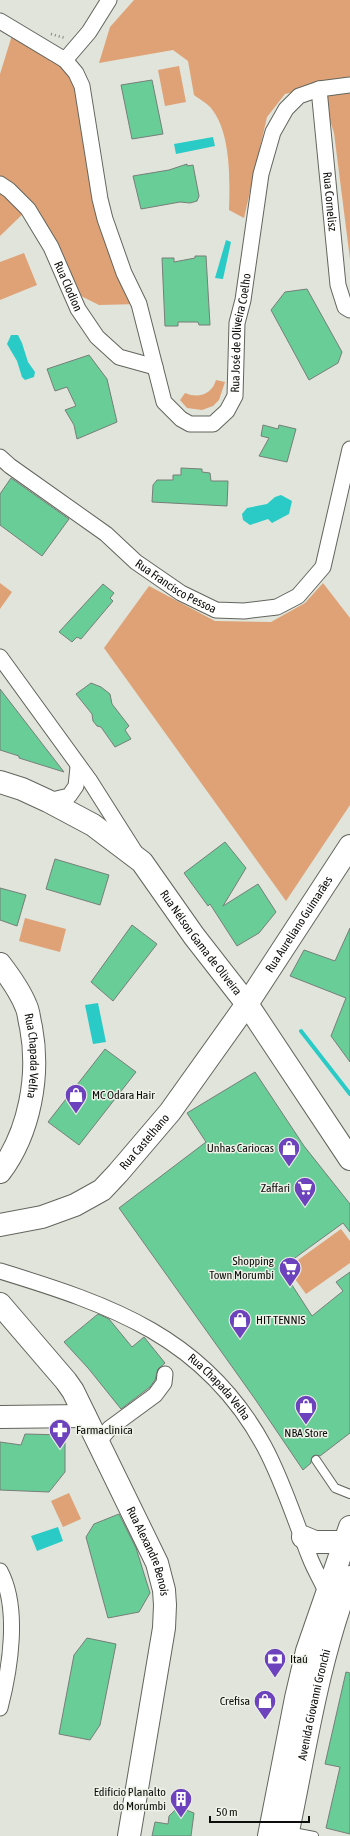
<svg xmlns="http://www.w3.org/2000/svg" width="350" height="1836" viewBox="0 0 350 1836" font-family="'Asap Condensed',sans-serif">
<rect width="100%" height="100%" fill="#e0e4da"/>
<!-- green -->
<path fill="#dfa276" d="M134 0H350V259L334 133 326 107 307 89 285 94 267 117 244 218 229 210C230 180 231 132 211 108 207 103 199 99 194 95L188 61 173 50 99 63 110 27Z
M14 29 65 60 84 98 98 190 139 304 99 305 69 290 28 209 0 236V74Z
M179 66 186 102 165 106 158 70Z
M24 253 37 285 0 300V262Z
M216 380 225 382 219 400 213 406 202 410 187 408 180 400 185 393C199 399 212 394 216 380Z
M0 583 12 592 0 609Z
M323 583 350 618V805L286 901 104 648 149 586 215 621 271 622 305 603Z
M25 918 66 929 60 952 19 941Z
M341 1229 350 1241V1263L306 1294 287 1268Z
M69 1493 81 1519 63 1527 51 1501Z"/>
<!-- water -->
<path fill="#2acbc7" d="M213 137 215 146 176 154 174 144Z
M226 240 231 242 223 279 215 278Z
M11 335H18L22 343 28 362 35 372 34 377 25 380 22 377 17 361 7 344Z
M281 495 292 501 289 514 272 523 268 519 250 525 243 520 242 514 247 508 267 504 275 497Z
M98 1003 106 1042 93 1044 85 1005Z
M58 1527 63 1541 37 1551 31 1536Z"/>
<g fill="none" stroke-linecap="round" stroke-linejoin="round">
<!-- stream -->
<path stroke="#2acbc7" stroke-width="4" d="M301 1031 350 1094"/>
</g>
<!-- building -->
<path fill="#68cd97" stroke="#767f79" d="M152 80 163 134 132 139 121 85Z
M187 164V166L193 165 199 196 197 201 190 203 180 202 141 209 133 176 169 170Z
M195 256H206L210 325H199L198 322H178V326H165L162 258H174V262L195 258Z
M307 289 342 352 338 363 309 380 271 310 285 292Z
M89 355 107 379 117 422 77 439 74 425 65 410 76 406 67 387 55 391 47 369Z
M263 425 278 429 279 425 296 429 287 462 259 456 269 438 261 436Z
M181 468 202 469V472L210 473 211 481H228L227 506 152 502 153 485 157 480H173V475H181Z
M11 478 69 519 42 556 0 525V494Z
M103 584 114 593 110 598 113 601 81 639 77 637 72 642 59 632Z
M91 683 101 687 110 694 112 704 129 726 125 730 131 739 115 747 101 727 97 726 93 721 92 714 76 694Z
M0 689 64 772 19 758V756L0 750Z
M225 842 246 868 223 906 258 884 276 912 259 933 237 946 210 904 208 906 184 873Z
M55 859 109 875 100 905 46 889Z
M0 888 26 895 17 926 0 920Z
M132 925 157 944 113 1001 91 982Z
M350 928V1062L331 1036 346 998 290 976 304 950 335 961Z
M105 1049 136 1072 79 1145 48 1122Z
M255 1072 304 1146 350 1204V1232L343 1223 281 1268 312 1316 343 1291 336 1282 350 1272V1433L320 1456 316 1455 313 1456 311 1460V1463L303 1470 255 1399 119 1208 206 1142 187 1113Z
M98 1314 109 1319 132 1347 144 1337 165 1363 158 1369 155 1380 150 1387 121 1409 88 1368 64 1342Z
M25 1434 65 1435V1472L49 1492 0 1490V1442L21 1445Z
M119 1514 136 1548 150 1593 139 1612 108 1618 86 1537 94 1524Z
M87 1638 116 1644 100 1725 90 1740 59 1734 74 1655Z
M346 1672 350 1673V1834L326 1828 340 1767 325 1764Z
M178 1807 194 1813 191 1836H152L155 1822 168 1824 169 1816Z"/>
<g fill="none" stroke-linecap="round" stroke-linejoin="round">
<!-- lane casing -->
<g stroke="#62655d" stroke-width="10">
<path id="lane" d="M316 1460 335 1488 350 1494
M288 1831 314 1836"/>
</g>
<!-- street casing -->
<g stroke="#62655d" stroke-width="17">
<g id="street">
<path id="s1" d="M0 21 65 60 76 73 82 86 100 199 105 219 124 273 139 304 164 402 181 419 190 424H213L227 411 235 396 237 323 243 300 261 174 273 132 286 109 299 96 319 89 350 85"/>
<path d="M65 60 89 32 109 0"/>
<path id="s2" d="M319 89 338 285 345 307 350 310"/>
<path id="s3" d="M0 184 9 190 28 209 51 247 78 309 97 337 119 357 155 367"/>
<path id="s4" d="M0 457 10 466 106 534 136 562 181 593 216 610 244 611 277 607 298 596 323 567 350 449"/>
<path d="M0 657 90 781 135 852"/>
<path d="M48 801 69 796 76 786 78 767"/>
<path id="s5" d="M0 1271C111 1305 205 1337 264 1446 283 1481 295 1521 310 1558 315 1571 323 1583 328 1596"/>
<path d="M98 1442 110 1428 155 1395 164 1383 165 1374"/>
<path d="M0 1571C20 1608 10 1669 0 1708"/>
</g>
</g>
<!-- secondary casing -->
<g stroke="#62655d" stroke-width="24">
<g id="secondary">
<path id="s6" d="M0 782 22 789 48 801 93 825 142 862 194 936 247 1004 350 1159"/>
<path id="s7" d="M0 964C10 977 20 991 26 1006 29 1012 29 1020 31 1027 40 1075 30 1132 0 1172"/>
<path id="s8" d="M0 1225 42 1217 75 1205 102 1190 118 1173 170 1112 247 1004 350 846"/>
<path id="s9" d="M0 1304 66 1381 73 1391 157 1563 164 1590 165 1605 164 1628 129 1836"/>
<path d="M0 1417 85 1416"/>
</g>
</g>
<!-- primary casing -->
<g stroke="#62655d" stroke-width="24">
<g id="primary">
<path d="M303 1537 315 1542H344"/>
<path d="M269 1836 296 1698 307 1651 350 1527"/>
<path id="s10" d="M287 1836C305 1750 318 1659 350 1577"/>
</g>
</g>
<!-- path -->
<path stroke="#7f827b" stroke-width="2.5" stroke-dasharray="1 3" stroke-linecap="butt" d="M51 34 65 38"/>
<!-- lane -->
<use href="#lane" stroke="#fff" stroke-width="8"/>
<!-- street -->
<use href="#street" stroke="#fff" stroke-width="15"/>
<!-- secondary -->
<use href="#secondary" stroke="#fff" stroke-width="22"/>
<!-- primary -->
<use href="#primary" stroke="#fff" stroke-width="22"/>
</g>
<!-- icons -->
<defs>
<g id="shop-pin" transform="scale(1.15)"><path d="M0 17L-7.5 6A9.5 9.5 0 1 1 7.5 6Z" fill="#6c43bc" stroke="#edf1e7"/><path d="M-5-2.5h2.3a2.7 3.5 0 0 1 5.4 0H5L5.5 6h-11ZM-1.5-2.5h3a1.5 2.3 0 0 0-3 0Z" fill="#fff"/></g>
<g id="supermarket-pin" transform="scale(1.15)"><path d="M0 17L-7.5 6A9.5 9.5 0 1 1 7.5 6Z" fill="#6c43bc" stroke="#edf1e7"/><path d="M-6-5.5h2.5l.6 2H6L4.5 2H-2.5L-4.4-4H-6ZM-1.5 3.2a1.3 1.3 0 1 0 .1 0ZM3 3.2a1.3 1.3 0 1 0 .1 0Z" fill="#fff"/></g>
<g id="pharmacy-pin" transform="scale(1.15)"><path d="M0 17L-7.5 6A9.5 9.5 0 1 1 7.5 6Z" fill="#6c43bc" stroke="#edf1e7"/><path d="M-2-6h4v4h4v4h-4v4h-4v-4h-4v-4h4Z" fill="#fff"/></g>
<g id="bank-pin" transform="scale(1.15)"><path d="M0 17L-7.5 6A9.5 9.5 0 1 1 7.5 6Z" fill="#6c43bc" stroke="#edf1e7"/><path d="M-6-4H6V4H-6ZM0-2.3a2.3 2.3 0 1 0 0 4.6a2.3 2.3 0 1 0 0-4.6Z" fill="#fff"/></g>
<g id="building-pin" transform="scale(1.15)"><path d="M0 17L-7.5 6A9.5 9.5 0 1 1 7.5 6Z" fill="#6c43bc" stroke="#edf1e7"/><path d="M-4-6H4V6H1V3H-1V6H-4ZM-2.5-4.3h1.7v1.8h-1.7ZM.8-4.3h1.7v1.8H.8ZM-2.5-1h1.7V.8h-1.7ZM.8-1h1.7V.8H.8Z" fill="#fff"/></g>
</defs>
<g fill-rule="evenodd">
<use href="#shop-pin" x="76" y="1095"/>
<use href="#shop-pin" x="289" y="1148"/>
<use href="#supermarket-pin" x="305" y="1188"/>
<use href="#supermarket-pin" x="290" y="1268"/>
<use href="#shop-pin" x="240" y="1320"/>
<use href="#shop-pin" x="306" y="1406"/>
<use href="#pharmacy-pin" x="60" y="1430"/>
<use href="#bank-pin" x="275" y="1659"/>
<use href="#shop-pin" x="265" y="1701"/>
<use href="#building-pin" x="181" y="1799"/>
</g>
<g text-anchor="middle" stroke-width="3" stroke-linejoin="round" paint-order="stroke">
<!-- street labels -->
<g font-size="12" fill="#0d0e0b" stroke="#edf1e7">
<text dy="4" stroke="none"><textPath href="#s2" startOffset="113">Rua Cornelisz</textPath></text>
<text dy="4" stroke="none"><textPath href="#s3" startOffset="125">Rua Clodion</textPath></text>
<text dy="4" stroke="none"><textPath href="#s1" startOffset="592">Rua José de Oliveira Coelho</textPath></text>
<text dy="4" stroke="none"><textPath href="#s4" startOffset="219">Rua Francisco Pessoa</textPath></text>
<text dy="4" stroke="none"><textPath href="#s8" startOffset="440">Rua Aureliano Guimarães</textPath></text>
<text dy="4" stroke="none"><textPath href="#s6" startOffset="264">Rua Nélson Gama de Oliveira</textPath></text>
<text dy="4" stroke="none"><textPath href="#s7" startOffset="100">Rua Chapada Velha</textPath></text>
<text dy="4" stroke="none"><textPath href="#s8" startOffset="173">Rua Castelhano</textPath></text>
<text dy="4" stroke="none"><textPath href="#s5" startOffset="252">Rua Chapada Velha</textPath></text>
<text dy="4" stroke="none"><textPath href="#s9" startOffset="291">Rua Alexandre Benois</textPath></text>
<text dy="4" stroke="none"><textPath href="#s10" startOffset="134">Avenida Giovanni Gronchi</textPath></text>
</g>
<!-- poi labels -->
<g font-size="12" fill="#0d0e0b" stroke="#edf1e7" text-anchor="end">
<text x="92" y="1099" text-anchor="start">MC Odara Hair</text>
<text x="274" y="1152">Unhas Cariocas</text>
<text x="290" y="1192">Zaffari</text>
<text x="274" y="1265">Shopping<tspan x="274" dy="14">Town Morumbi</tspan></text>
<text x="256" y="1324" text-anchor="start">HIT TENNIS</text>
<text x="76" y="1434" text-anchor="start">Farmaclinica</text>
<text x="306" y="1437" text-anchor="middle">NBA Store</text>
<text x="290" y="1663" text-anchor="start">Itaú</text>
<text x="250" y="1705">Crefisa</text>
<text x="166" y="1796">Edifício Planalto<tspan x="166" dy="14">do Morumbi</tspan></text>
</g>
</g>
<!-- scale -->
<path d="M210 1816v6h99v-6" fill="none" stroke="#0d0e0b" stroke-width="2"/>
<text x="216" y="1816" font-size="12" fill="#0d0e0b" stroke="#edf1e7" stroke-width="3" paint-order="stroke">50 m</text>
</svg>
